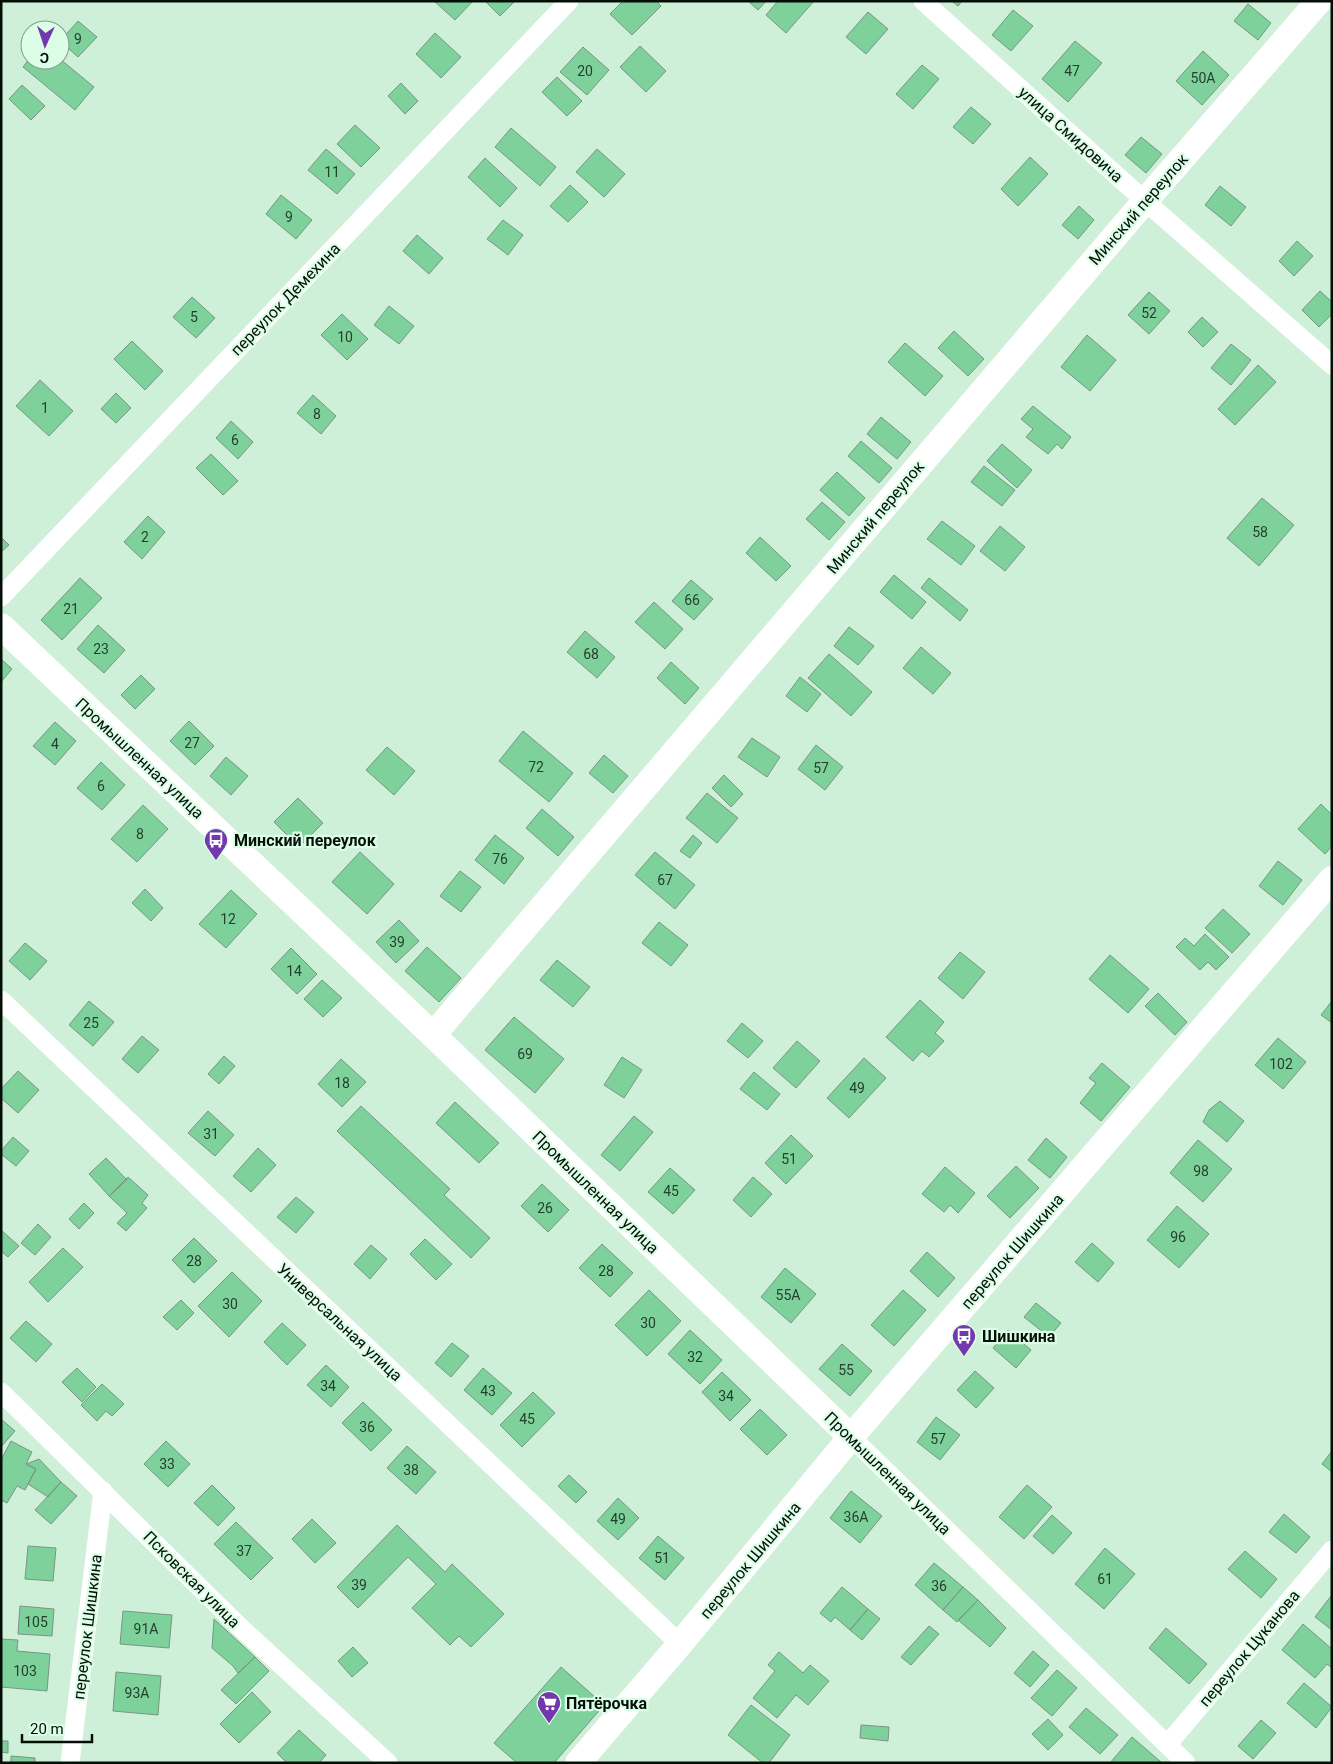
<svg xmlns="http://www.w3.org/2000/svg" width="1333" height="1764" viewBox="0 0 1333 1764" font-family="Roboto,sans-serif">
<rect width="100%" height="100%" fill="#cff0d8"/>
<!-- building -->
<path fill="#7fd19c" stroke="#779681" d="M434 1H471L472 2 455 20Z
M485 1H515L500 16Z
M623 1H656L661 6 632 35 610 14Z
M748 1H766L758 10Z
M778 1H814L786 33 766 15Z
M952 1H962L958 6Z
M1248 4 1271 23 1258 40 1234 21Z
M1013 10 1033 26 1011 51 992 35Z
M868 12 888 29 866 54 846 37Z
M78 21 97 37 78 57 60 41Z
M435 33 461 57 441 78 416 54Z
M1075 41 1102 63 1068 102 1042 79Z
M640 46 666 71 646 92 620 67Z
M583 47 609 70 587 95 560 72Z
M1203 51 1229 75 1202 105 1176 81Z
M30 58V60L60 59 94 87 75 110 23 67Z
M922 65 939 79 913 109 896 94Z
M557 77 582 101 567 116 542 92Z
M401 83 418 101 405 114 388 96Z
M22 85 45 106 31 120 9 99Z
M971 107 991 124 973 144 953 127Z
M355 125 380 148 361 167 337 144Z
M511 128 556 167 540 186 495 147Z
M1141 137 1162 154 1146 173 1125 155Z
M326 149 355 174 337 194 308 170Z
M597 149 625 174 604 197 576 172Z
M1030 157 1048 174 1018 206 1001 189Z
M485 158 517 188 500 207 468 177Z
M570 185 588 202 568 222 550 206Z
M1220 186 1246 207 1231 226 1205 205Z
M281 195 312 220 296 239 266 214Z
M1079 206 1094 220 1078 239 1062 225Z
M503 220 523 235 508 255 487 239Z
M417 235 443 258 429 274 403 251Z
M1297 241 1313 256 1294 276 1279 261Z
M1320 291 1332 302V314L1319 327 1302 310Z
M1149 292 1170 311 1149 334 1128 315Z
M192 297 215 318 196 338 173 317Z
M389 306 414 326 399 344 374 325Z
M342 314 368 339 347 360 321 335Z
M1202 317 1218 332 1203 347 1188 332Z
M954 331 984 359 968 376 938 348Z
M1087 335 1116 360 1090 391 1061 367Z
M132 341 163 371 145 390 114 359Z
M905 343 943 376 925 396 888 362Z
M1231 344 1251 360 1231 385 1211 368Z
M1258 365 1276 382 1235 425 1218 409Z
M40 380 73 411 49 436 16 406Z
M116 393 131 408 116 423 101 409Z
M313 395 336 416 321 434 297 413Z
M1033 406 1071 437 1062 449 1057 444 1048 454 1026 437 1033 429 1021 419Z
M881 417 911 442 897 459 867 434Z
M231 421 253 442 238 459 216 438Z
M861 441 892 468 879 483 848 456Z
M1002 444 1032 470 1017 488 987 461Z
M211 454 238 481 223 495 196 468Z
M984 466 1015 490 1002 506 971 482Z
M837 472 865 498 849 516 820 490Z
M1262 498 1294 525 1259 566 1227 538Z
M822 502 845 522 829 540 806 519Z
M148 516 165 532 142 559 124 542Z
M942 521 975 546 961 565 927 539Z
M1000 526 1025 547 1005 571 980 551Z
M1 537 9 545 1 552Z
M760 537 791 566 776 581 746 553Z
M894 575 926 602 912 619 880 592Z
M80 578 102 598 62 640 41 620Z
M929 578 968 610 960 621 921 588Z
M691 580 713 599 694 620 672 601Z
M654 602 683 629 665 649 635 622Z
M98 625 125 650 104 673 77 649Z
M849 627 874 646 858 665 834 646Z
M585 631 615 657 597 678 567 652Z
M921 647 951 673 933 694 903 668Z
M829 654 872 692 851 716 808 678Z
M1 659 12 669 1 682Z
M671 662 699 688 685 704 657 678Z
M141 675 155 689 135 709 121 695Z
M800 677 821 694 807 712 786 696Z
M189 721 214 746 195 765 170 741Z
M55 722 76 741 55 765 33 746Z
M523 731 573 773 549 802 499 761Z
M752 738 780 757 767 777 738 757Z
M816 745 843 767 825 790 798 769Z
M387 747 415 771 394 795 366 770Z
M604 755 628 776 613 793 589 773Z
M226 757 248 776 231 795 210 776Z
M101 762 125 785 102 810 77 788Z
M724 775 743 794 731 807 712 788Z
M707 793 738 818 717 843 686 818Z
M298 798 323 823 299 847 274 822Z
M1321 804 1332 815V846L1325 854 1298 829Z
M143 805 168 829 137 862 111 839Z
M542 809 574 837 558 856 526 828Z
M495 835 524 858 504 884 475 860Z
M693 835 702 843 690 858 680 851Z
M360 852 394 884 367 914 332 882Z
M655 852 695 885 675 909 635 875Z
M1278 861 1302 880 1283 905 1259 886Z
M460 871 481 887 461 912 440 896Z
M145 889 163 908 151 921 132 903Z
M231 890 257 914 226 948 199 924Z
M1223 909 1250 934 1232 953 1205 928Z
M399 920 419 941 396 963 376 942Z
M659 922 688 945 671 966 642 943Z
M1205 934 1229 957 1216 970 1208 962 1200 970 1176 947 1185 938 1194 946Z
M25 943 47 961 30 980 9 961Z
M427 947 461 978 439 1002 405 971Z
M291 948 317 974 297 994 271 969Z
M960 952 985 972 963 999 938 978Z
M1110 955 1149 989 1128 1013 1089 979Z
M557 960 590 987 573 1007 540 980Z
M322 980 342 998 323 1017 304 999Z
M1158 993 1187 1022 1175 1035 1145 1006Z
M920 1000 944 1022 935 1033 944 1041 929 1057 922 1051 913 1061 886 1037Z
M89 1001 114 1022 93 1046 69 1025Z
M1332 1001V1023L1321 1015Z
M514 1017 564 1059 535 1093 485 1050Z
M742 1023 763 1041 748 1058 727 1041Z
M142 1036 159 1050 138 1073 122 1059Z
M1278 1038 1306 1062 1283 1089 1255 1065Z
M797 1041 820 1061 796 1088 773 1068Z
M224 1056 235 1066 219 1084 208 1074Z
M622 1057 642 1070 624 1098 604 1085Z
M864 1058 886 1078 849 1118 827 1098Z
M341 1059 366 1082 342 1107 318 1084Z
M1102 1063 1130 1087 1101 1121 1080 1103 1096 1083 1089 1078Z
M18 1071 39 1090 18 1113 1 1098V1089Z
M754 1072 780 1094 767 1110 740 1089Z
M1220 1101 1244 1121 1227 1142 1203 1122 1209 1110Z
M455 1102 499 1143 479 1163 436 1123Z
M361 1106 450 1189 444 1195 490 1238 471 1258 337 1131Z
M208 1111 234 1135 215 1156 188 1133Z
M634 1116 653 1132 620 1171 601 1155Z
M791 1135 813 1156 786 1184 765 1163Z
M13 1137 29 1151 16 1166 1 1154V1151Z
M1046 1138 1067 1157 1050 1178 1028 1160Z
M1198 1140 1232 1169 1203 1202 1170 1173Z
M258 1148 276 1165 251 1192 233 1176Z
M106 1158 127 1180 109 1196 89 1174Z
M1016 1166 1039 1188 1010 1218 987 1196Z
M945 1167 975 1193 958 1213 950 1205 944 1212 922 1194Z
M670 1168 695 1190 673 1214 648 1192Z
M128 1177 148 1195 142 1203 147 1208 126 1231 117 1223 127 1213 109 1196Z
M753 1177 772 1194 751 1217 733 1200Z
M542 1184 569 1210 548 1232 521 1206Z
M296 1197 314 1212 296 1233 277 1217Z
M84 1203 94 1213 79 1229 69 1219Z
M1177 1206 1209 1234 1179 1268 1147 1240Z
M38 1224 51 1237 35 1255 21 1243Z
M1 1230 19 1246 8 1257 1 1251Z
M194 1238 217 1261 194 1283 172 1260Z
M425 1239 452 1264 436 1280 410 1254Z
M1092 1243 1114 1263 1098 1282 1075 1262Z
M602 1244 633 1273 610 1297 579 1268Z
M371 1245 387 1259 370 1279 354 1264Z
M63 1248 83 1267 48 1302 29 1282Z
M927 1252 955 1278 938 1297 910 1271Z
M785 1268 816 1294 791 1323 761 1297Z
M232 1272 262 1301 229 1337 198 1306Z
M649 1290 681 1321 647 1356 615 1325Z
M903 1290 926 1310 894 1346 871 1325Z
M181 1300 194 1313 177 1330 163 1317Z
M1036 1303 1061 1323 1049 1337 1024 1317Z
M26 1321 52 1344 36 1362 10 1338Z
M282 1323 306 1345 287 1365 264 1342Z
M690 1330 722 1360 700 1384 668 1354Z
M1008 1330 1031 1350 1016 1368 993 1348Z
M452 1343 469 1356 451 1377 435 1363Z
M842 1344 872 1371 850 1396 819 1369Z
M326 1365 349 1387 331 1407 307 1385Z
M77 1368 96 1387 82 1402 62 1382Z
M483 1368 512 1393 492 1415 464 1390Z
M975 1371 994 1388 976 1408 957 1390Z
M722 1372 751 1400 730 1421 702 1392Z
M102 1384 124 1404 112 1416 106 1411 97 1421 81 1405Z
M533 1392 555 1413 522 1447 500 1425Z
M363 1402 392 1430 371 1451 342 1423Z
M760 1409 787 1435 767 1455 740 1429Z
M936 1417 960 1435 940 1460 917 1442Z
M1 1419 15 1431 1 1447Z
M11 1441 32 1452 26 1464 36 1469 25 1490 17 1486 7 1503 1 1500V1460Z
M166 1441 190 1464 168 1487 144 1464Z
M407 1446 436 1472 416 1494 387 1468Z
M1332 1451V1472L1322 1464Z
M39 1459 61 1482 48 1497 28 1484 36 1469 26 1464Z
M569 1475 587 1492 576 1503 558 1486Z
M61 1482 77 1496 51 1524 35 1510Z
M212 1485 235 1508 218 1526 194 1503Z
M1027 1485 1052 1507 1024 1539 999 1517Z
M851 1491 882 1516 860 1543 830 1518Z
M618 1498 639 1518 618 1540 597 1521Z
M1284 1514 1310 1537 1296 1553 1269 1532Z
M1052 1515 1072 1533 1053 1554 1033 1536Z
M312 1519 336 1543 315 1563 292 1539Z
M236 1522 273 1558 251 1580 214 1544Z
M397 1525 445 1572 452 1564 504 1614 471 1647 459 1636 450 1645 412 1608 436 1584 408 1557 358 1608 337 1587Z
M658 1536 684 1558 665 1580 639 1558Z
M28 1546 56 1548 53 1581 25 1579Z
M1105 1548 1135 1574 1104 1609 1075 1584Z
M1245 1551 1277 1579 1261 1598 1228 1569Z
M934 1563 963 1587 943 1610 915 1585Z
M842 1587 868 1609 850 1630 835 1617 831 1622 820 1613Z
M963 1587 978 1600 957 1622 943 1610Z
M1331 1596 1332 1597V1630L1315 1617Z
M978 1600 1006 1628 990 1647 958 1620Z
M20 1606 54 1609 52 1636 18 1634Z
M868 1609 880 1619 862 1640 850 1630Z
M123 1611 172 1615 169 1648 120 1644Z
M214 1619 255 1657 238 1673 233 1666 212 1648Z
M1303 1624 1332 1649V1668L1327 1664 1315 1678 1282 1650Z
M929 1626 939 1634 911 1665 901 1657Z
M1166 1628 1207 1664 1189 1684 1149 1648Z
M1 1639 18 1640 17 1651 50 1654 47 1691 1 1687Z
M353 1647 368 1663 352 1677 338 1661Z
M1033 1651 1049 1665 1030 1687 1014 1673Z
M779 1652 803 1673 810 1665 829 1681 808 1705 796 1695 777 1718 753 1698 775 1671 768 1665Z
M255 1657 269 1671 236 1704 221 1690Z
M561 1667 604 1705 554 1763H517L494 1743Z
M1057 1670 1077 1688 1052 1716 1031 1698Z
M116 1672 161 1676 158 1715 113 1711Z
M1304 1683 1332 1707 1316 1728 1287 1703Z
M252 1692 271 1712 239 1743 220 1724Z
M751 1705 790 1735 769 1763H763L728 1735Z
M1086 1708 1118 1735 1100 1754 1069 1727Z
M1048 1719 1063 1735 1048 1750 1032 1734Z
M1261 1720 1276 1733 1253 1759 1238 1746Z
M861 1725 889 1727 888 1741 860 1738Z
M299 1730 326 1755 319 1763H287L277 1753Z
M1132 1737 1161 1762V1763H1110Z
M1 1741H8V1753L1 1752Z
M11 1756 35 1758V1763H11Z"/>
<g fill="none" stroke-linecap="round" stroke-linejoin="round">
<!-- street -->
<path stroke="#fff" stroke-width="19" d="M923 1 1145 201 1332 365
M1 597 569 1
M1 1000 680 1644
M1 1392 242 1629 388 1763
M851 1437 1186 1763
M1167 1745 1332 1550
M70 1763 103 1491"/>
<!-- secondary -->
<path stroke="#fff" stroke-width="26" d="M1 626 433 1035 851 1437
M433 1035 1145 201 1319 1
M578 1763 680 1644 851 1437 1332 879"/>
</g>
<!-- icons -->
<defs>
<g id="bus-pin" transform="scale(1.25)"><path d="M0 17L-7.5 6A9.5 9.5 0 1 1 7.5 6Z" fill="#7438ad" stroke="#dcfde6"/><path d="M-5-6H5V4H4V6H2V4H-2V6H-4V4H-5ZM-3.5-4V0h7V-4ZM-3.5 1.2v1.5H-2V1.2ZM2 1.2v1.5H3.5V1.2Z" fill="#fff"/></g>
<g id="supermarket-pin" transform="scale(1.25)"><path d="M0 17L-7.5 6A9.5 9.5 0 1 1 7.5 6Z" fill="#7438ad" stroke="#dcfde6"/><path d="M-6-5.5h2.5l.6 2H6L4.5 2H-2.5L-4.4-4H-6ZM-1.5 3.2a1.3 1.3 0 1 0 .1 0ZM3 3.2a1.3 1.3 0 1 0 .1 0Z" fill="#fff"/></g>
</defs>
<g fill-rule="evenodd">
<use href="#bus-pin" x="216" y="840"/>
<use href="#bus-pin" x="964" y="1336"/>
<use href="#supermarket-pin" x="549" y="1703"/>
</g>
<g text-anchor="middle" stroke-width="4.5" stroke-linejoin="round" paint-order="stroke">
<!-- number labels -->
<g font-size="14" fill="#23402c">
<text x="78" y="44">9</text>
<text x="585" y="76">20</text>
<text x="1072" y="76">47</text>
<text x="1203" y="83">50А</text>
<text x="332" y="177">11</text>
<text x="289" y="222">9</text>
<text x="1149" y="318">52</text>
<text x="194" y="322">5</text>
<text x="345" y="342">10</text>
<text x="45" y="413">1</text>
<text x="317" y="419">8</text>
<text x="235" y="445">6</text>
<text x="1260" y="537">58</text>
<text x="145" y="542">2</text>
<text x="692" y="605">66</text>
<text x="71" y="614">21</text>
<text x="101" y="654">23</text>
<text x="591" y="659">68</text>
<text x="192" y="748">27</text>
<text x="55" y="749">4</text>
<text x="536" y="772">72</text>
<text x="821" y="773">57</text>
<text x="101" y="791">6</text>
<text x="140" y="839">8</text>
<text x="500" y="864">76</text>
<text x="665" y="885">67</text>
<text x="228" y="924">12</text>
<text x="397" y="947">39</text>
<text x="294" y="976">14</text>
<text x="91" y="1028">25</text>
<text x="525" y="1059">69</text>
<text x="1281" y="1069">102</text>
<text x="342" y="1088">18</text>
<text x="857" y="1093">49</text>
<text x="211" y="1139">31</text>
<text x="789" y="1164">51</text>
<text x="1201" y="1176">98</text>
<text x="671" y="1196">45</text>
<text x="545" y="1213">26</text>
<text x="1178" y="1242">96</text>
<text x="194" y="1266">28</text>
<text x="606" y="1276">28</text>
<text x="788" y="1300">55А</text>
<text x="230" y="1309">30</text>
<text x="648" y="1328">30</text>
<text x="695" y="1362">32</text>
<text x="846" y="1375">55</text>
<text x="328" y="1391">34</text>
<text x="488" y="1396">43</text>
<text x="726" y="1401">34</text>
<text x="527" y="1424">45</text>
<text x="367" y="1432">36</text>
<text x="938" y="1444">57</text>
<text x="167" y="1469">33</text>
<text x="411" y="1475">38</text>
<text x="856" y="1522">36А</text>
<text x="618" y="1524">49</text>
<text x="244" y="1556">37</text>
<text x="662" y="1563">51</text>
<text x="1105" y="1584">61</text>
<text x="359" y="1590">39</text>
<text x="939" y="1591">36</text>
<text x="36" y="1627">105</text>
<text x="146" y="1634">91А</text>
<text x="25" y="1676">103</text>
<text x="137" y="1698">93А</text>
</g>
<!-- street labels -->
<g font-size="16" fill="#040f07" stroke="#dcfde6">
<text transform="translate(1071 134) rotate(42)" y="6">улица Смидовича</text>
<text transform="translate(1138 209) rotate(-49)" y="6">Минский переулок</text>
<text transform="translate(285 299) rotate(-46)" y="6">переулок Демехина</text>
<text transform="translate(875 517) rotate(-50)" y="6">Минский переулок</text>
<text transform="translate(140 758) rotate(43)" y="6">Промышленная улица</text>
<text transform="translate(596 1192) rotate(44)" y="6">Промышленная улица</text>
<text transform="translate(1012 1251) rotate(-49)" y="6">переулок Шишкина</text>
<text transform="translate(340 1322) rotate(43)" y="6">Универсальная улица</text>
<text transform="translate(888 1473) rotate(44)" y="6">Промышленная улица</text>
<text transform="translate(750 1560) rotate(-50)" y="6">переулок Шишкина</text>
<text transform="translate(192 1579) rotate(45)" y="6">Псковская улица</text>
<text transform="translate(87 1627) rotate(-83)" y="6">переулок Шишкина</text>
<text transform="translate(1249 1648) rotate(-50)" y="6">переулок Цуканова</text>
</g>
<!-- poi labels -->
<g font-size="16" font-weight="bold" fill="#040f07" stroke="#dcfde6" text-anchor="start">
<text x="234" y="846">Минский переулок</text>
<text x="982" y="1342">Шишкина</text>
<text x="566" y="1709">Пятёрочка</text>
</g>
</g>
<!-- border -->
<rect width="1333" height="1764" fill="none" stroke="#040f07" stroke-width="5"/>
<!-- north arrow -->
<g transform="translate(45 45) rotate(183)"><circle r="24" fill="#dcfde6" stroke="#869e8d"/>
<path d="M0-4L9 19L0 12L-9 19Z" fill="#7438ad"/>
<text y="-8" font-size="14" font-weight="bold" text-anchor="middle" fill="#040f07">С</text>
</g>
<!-- scale -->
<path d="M22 1734v8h70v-8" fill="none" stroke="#040f07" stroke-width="2.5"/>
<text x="30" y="1734" font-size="15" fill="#040f07" stroke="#dcfde6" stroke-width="4" paint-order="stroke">20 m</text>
</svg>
